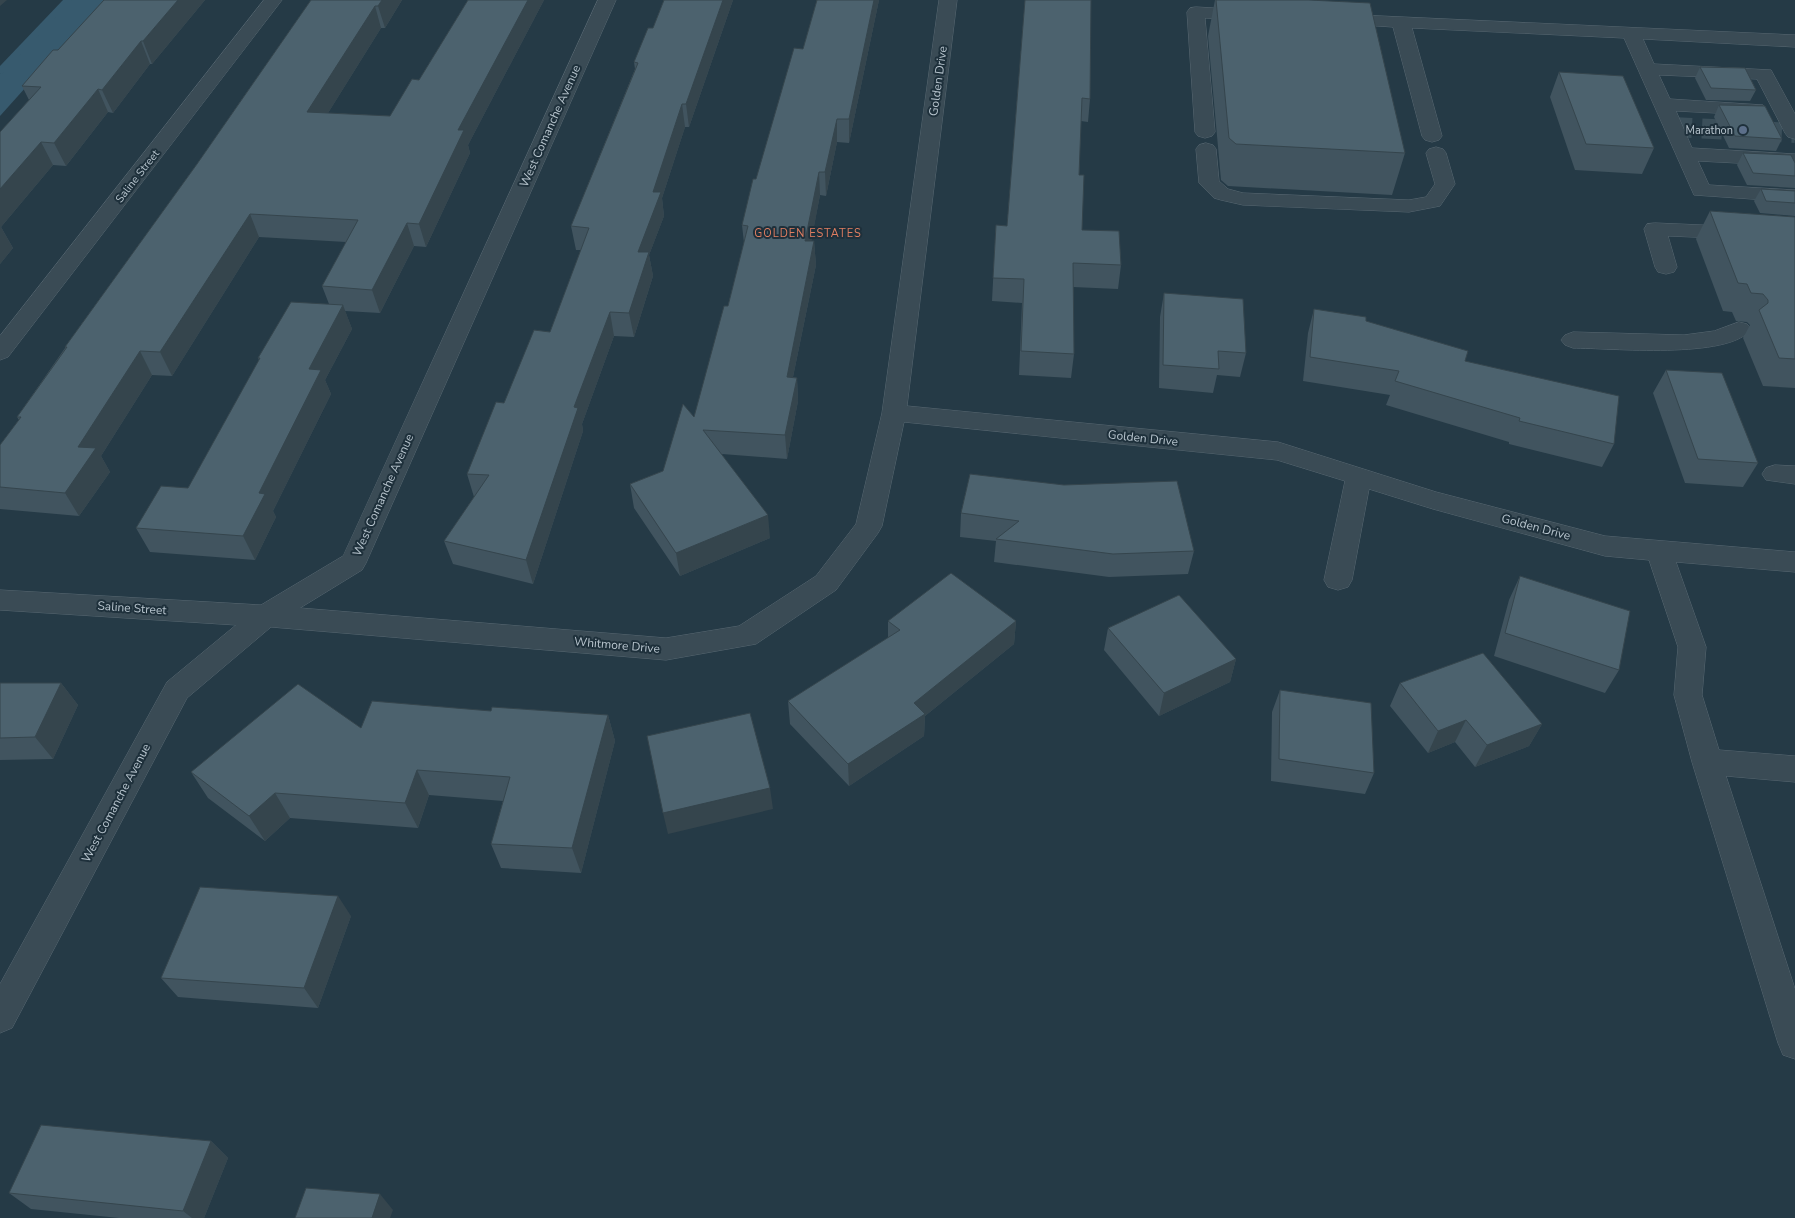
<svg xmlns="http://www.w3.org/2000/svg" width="1795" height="1218" viewBox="0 0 1795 1218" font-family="'Nunito Sans',sans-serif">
<rect width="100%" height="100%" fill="#253a46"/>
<!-- water -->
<path fill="#375a6e" d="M70 0H104L0 116V74Z"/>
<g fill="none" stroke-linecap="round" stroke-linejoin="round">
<!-- stream -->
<path fill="#375a6e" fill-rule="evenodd" d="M63 0H72L3 73 0 74V66Z"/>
<!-- minor-tunnel -->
<path stroke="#3b4f5a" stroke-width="20" stroke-dasharray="20 10" stroke-linecap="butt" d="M1672 127 1795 133"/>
<!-- minor casing -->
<g stroke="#586872" stroke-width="1">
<path id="minor" d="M264 0H282L8 357 0 360V336Z
M598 0H616L366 563 362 570 300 608 666 638 739 626 816 576 856 524 882 413 939 0H957L907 406 1278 442 1436 492 1605 536 1795 552V572L1676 562 1706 647 1702 695 1719 750 1795 756V782L1726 776 1795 989V1059L1783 1055 1778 1043 1692 762 1674 695 1678 647 1649 560 1605 556 1433 509 1369 489 1352 580 1348 587 1338 590 1328 587 1324 580 1345 481 1277 460 904 422 882 526 878 533 836 590 756 644 666 660 271 627 187 698 12 1028 0 1033V984L167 682 236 625 0 610V590L261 605 343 556Z
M1196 7 1249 10 1255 11 1258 15 1255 19 1249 20 1205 18 1215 132 1212 136 1205 138 1198 136 1195 132 1187 12 1190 8Z
M1337 14 1795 35V47L1643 39 1654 64 1771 70 1795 114V139L1788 137 1785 133 1757 79 1659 75 1670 99 1763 105 1766 109 1763 113 1756 115 1676 111 1692 148 1795 154V166L1698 161 1709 185 1795 190V202L1694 195 1624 38 1412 28 1442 136 1439 140 1432 142 1425 140 1422 136 1393 27 1331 23 1328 19 1331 15Z
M1206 143 1213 145 1216 149 1219 181 1228 189 1243 193 1409 200 1426 197 1435 184 1426 153 1429 149 1436 147 1443 149 1446 153 1455 184 1440 206 1409 212 1243 205 1221 200 1214 198 1199 183 1196 149 1199 145Z
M1655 223 1795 229V241L1668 236 1677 267 1674 272 1666 274 1658 272 1655 267 1644 229 1647 224Z
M1739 322 1747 324 1751 329C1730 360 1609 348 1573 348L1565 345 1561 340 1565 335 1573 332 1684 335 1714 331Z
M1775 465 1795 466V484L1766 480 1762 474 1766 468Z"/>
</g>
<!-- minor -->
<use href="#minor" fill="#3a4b55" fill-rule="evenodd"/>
</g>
<!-- wall -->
<path fill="#41545f" d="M104 0H205L152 64H150L113 113 108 112 66 166 53 165 1 227 13 248 0 264V132L29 100 22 86 58 50Z
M311 0H402L385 28H381L328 113 390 116 419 80 468 0H544L468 145 470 153 426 247 414 246 380 313 345 311 352 329 325 380 331 394 273 511 276 517 255 560 150 552 136 528 188 488 259 360 258 358 329 304 322 286 346 242 259 237 172 376 152 375 101 456 110 472 79 516 0 509V445L19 420 17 417 65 348V347L197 164Z
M664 0H733L689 127H685L662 198 664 216 649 255 653 276 634 337 614 336 582 424 583 431 533 584 453 564 444 541 474 497 467 474 504 403 550 332 581 250H576L571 226 635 69 634 62 653 28Z
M817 0H879L849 143 837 142 826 196 820 195 811 241H814L816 265 793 377 797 378 798 401 787 459 722 454 770 538 680 576 634 508 630 484 663 471 694 417 728 306 744 243 742 225 756 179 803 49Z
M1025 0 1090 99 1088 122 1081 121 1079 175 1082 230 1121 265 1118 289 1073 287 1074 354 1071 378 1019 375 1022 303 992 301 996 225 1007 226Z
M1215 0H1309L1405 153 1392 195 1228 186 1221 180 1208 36Z
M1700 67 1756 90 1750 101 1706 100 1695 78Z
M1559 72 1654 148 1642 174 1575 170 1550 97Z
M1719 105 1782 139 1776 151 1729 148 1714 117Z
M1743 153 1795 163V188L1747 185 1737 165Z
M1761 189 1795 191V216L1760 213 1754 201Z
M1710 211 1795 217V388L1763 386 1743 338 1750 325 1747 322 1736 321 1732 312 1723 311 1696 239Z
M1164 293 1246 353 1240 377 1217 375 1213 393 1159 388 1160 317Z
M1314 309 1366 321 1465 361 1614 444 1602 467 1509 444V442L1386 405 1390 395 1303 381 1308 333Z
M1666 370 1758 463 1743 487 1685 483 1653 393Z
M970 474 1194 551 1188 574 1109 577 994 562 996 541 960 537 961 513Z
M1520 576 1619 670 1605 693 1494 656 1509 600Z
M888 621H1016L1014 644 925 716 924 736 849 786 790 724 788 701 888 638Z
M1108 628 1236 659 1230 682 1159 716 1104 650Z
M0 683H61L78 705 53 759 0 760Z
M1400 683 1542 724 1529 746 1475 767 1455 742 1428 753 1390 706Z
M1280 690 1374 773 1365 794 1271 781 1272 712Z
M491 711 608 715 615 741 581 873 501 868 491 844 503 801 429 795 418 828 290 818 265 841 208 798 191 772 361 728Z
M351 916 318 1008 178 997 161 978Z
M211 1141 228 1158 204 1218H119L31 1209 9 1193Z"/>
<!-- shaded-wall -->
<path fill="#35454d" d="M0 0H7L0 6Z
M178 0H205L152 64 143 41Z
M382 0H402L385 28 378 6Z
M528 0H544L468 145 470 153 426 247 419 224 458 130Z
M723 0H733L689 127 686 104Z
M874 0H879L849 143V119Z
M375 6 381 28 315 134 307 112Z
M141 41 150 64 113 113 102 90Z
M98 89 108 112 66 166 54 143Z
M682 104 685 127 662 198 664 216 649 255 653 276 634 337 629 313 638 252 653 192Z
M837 119V142L826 196 825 172Z
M41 142 53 165 1 227 13 248 0 264V189Z
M819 172 820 195 807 265 805 241Z
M250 214 259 237 172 376 160 352Z
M407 223 414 246 380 313 372 290Z
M814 241 816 265 788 401 787 377Z
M343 305 352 329 325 380 331 394 273 511 276 517 255 560 243 536 259 493 309 369Z
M610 312 614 336 582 424 583 431 533 584 526 560 574 407Z
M140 351 152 375 101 456 110 472 79 516 65 493 78 447Z
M797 378 798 401 787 459 785 435Z
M768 515 770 538 680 576 676 553Z
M1016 621 1014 644 925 716 924 736 849 786 848 764 914 703Z
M1236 659 1230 682 1159 716 1164 693Z
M61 683 78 705 53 759 35 737Z
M608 715 615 741 581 873 572 848Z
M1466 720 1455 742 1428 753 1438 731Z
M1542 724 1529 746 1475 767 1487 745Z
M417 770 429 795 418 828 405 803Z
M770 788 773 809 668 834 663 813Z
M275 793 290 818 265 841 249 816Z
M338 896 351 916 318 1008 304 988Z
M211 1141 228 1158 204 1218H192L183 1211Z
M380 1194 393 1210 390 1218H372Z"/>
<!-- building -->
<path fill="#4c626e" stroke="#35454d" d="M104 0H178L143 41H141L102 90 98 89 54 143 41 142 0 189V132L41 87 22 86 53 50H58Z
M311 0H382L378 6H375L307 112 390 116 412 79 419 80 468 0H528L458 130H464L419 224 407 223 372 290 322 286 358 220 250 214 160 352 140 351 78 447 96 448 65 493 0 487V445L21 417H17L67 347H65L197 164Z
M664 0H723L686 104H682L653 192H661L638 252H649L629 313 610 312 574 407 578 408 526 560 444 541 489 475 467 474 496 402 504 403 534 330 550 332 589 228 571 226 638 63 634 62 648 28H653Z
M817 0H874L849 119H837L825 172H819L805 241H814L787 377 797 378 785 435 703 430 768 515 676 553 630 484 663 471 683 404 694 417 724 306H728L748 226 742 225 753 179H756L794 48 803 49Z
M1025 0H1091L1090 99 1082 98 1079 175H1084L1082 230 1119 231 1121 265 1073 263 1074 354 1021 351 1024 279 993 278 996 225 1007 226Z
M1216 0H1309L1370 3 1405 153 1236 144 1229 138Z
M1700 67 1745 68 1756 90 1711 88Z
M1559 72 1623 76 1654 148 1586 144Z
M1719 105 1765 106 1782 139 1735 136Z
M1743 153 1791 155 1795 163V176L1753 173Z
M1761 189 1795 191V203L1766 201Z
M1710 211 1795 217V359L1779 358 1759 310 1768 303V300L1763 294 1751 293 1747 284 1738 283Z
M1164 293 1243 299 1246 353 1218 351 1219 369 1163 365Z
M291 302 343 305 309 369 321 370 259 493 265 494 243 536 136 528 161 486 188 488 260 358H258Z
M1314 309 1366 317V321L1468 351 1465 361 1619 396 1614 444 1519 421 1520 418 1395 381 1399 371 1310 357Z
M1666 370 1722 373 1758 463 1698 459Z
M970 474 1064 485 1177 481 1194 551 1113 554 996 539 1019 521 961 513Z
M951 573 1016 621 914 703 925 714 848 764 788 701 900 630 888 621Z
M1520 576 1630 611 1619 670 1505 633Z
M1179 595 1236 659 1164 693 1108 628Z
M1483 653 1542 724 1487 745 1466 720 1438 731 1400 683Z
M0 683H61L35 737 0 738Z
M298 684 361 728 372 701 491 711 492 707 608 715 572 848 491 844 510 777 417 770 405 803 275 793 249 816 191 772Z
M1280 690 1371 703 1374 773 1279 759Z
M750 713 770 788 663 813 647 736Z
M200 887 338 896 304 988 161 978Z
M41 1125 211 1141 183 1211 9 1193Z
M306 1188 380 1194 372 1218H295Z"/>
<!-- markers -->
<circle fill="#5c6f8a" stroke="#1e303b" stroke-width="2" cx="1743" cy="130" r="5"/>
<g text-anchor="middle" stroke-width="4" stroke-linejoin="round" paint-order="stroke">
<!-- far-poi labels -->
<g font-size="11" fill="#b8c5ce" stroke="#1e303b" text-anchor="end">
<text x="1733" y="134">Marathon</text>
</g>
<!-- far-street labels -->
<g font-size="11" fill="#b8c5ce" stroke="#1e303b">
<text transform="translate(137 176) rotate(-52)" y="4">Saline Street</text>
</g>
<!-- far-neighbourhood labels -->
<g font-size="11" letter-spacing="1" fill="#e07e61" stroke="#1e303b">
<text x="808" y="237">GOLDEN ESTATES</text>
</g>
<!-- street labels -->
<g font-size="12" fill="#b8c5ce" stroke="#1e303b">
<text transform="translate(938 81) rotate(-82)" y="4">Golden Drive</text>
<text transform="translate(550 126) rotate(-66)" y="4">West Comanche Avenue</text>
<text transform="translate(1143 438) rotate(6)" y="4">Golden Drive</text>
<text transform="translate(383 495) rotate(-66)" y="4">West Comanche Avenue</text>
<text transform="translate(1536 527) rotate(15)" y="4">Golden Drive</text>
<text transform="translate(132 608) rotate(4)" y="4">Saline Street</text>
<text transform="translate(617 645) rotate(5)" y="4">Whitmore Drive</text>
<text transform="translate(116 803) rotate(-62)" y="4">West Comanche Avenue</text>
</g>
</g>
</svg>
